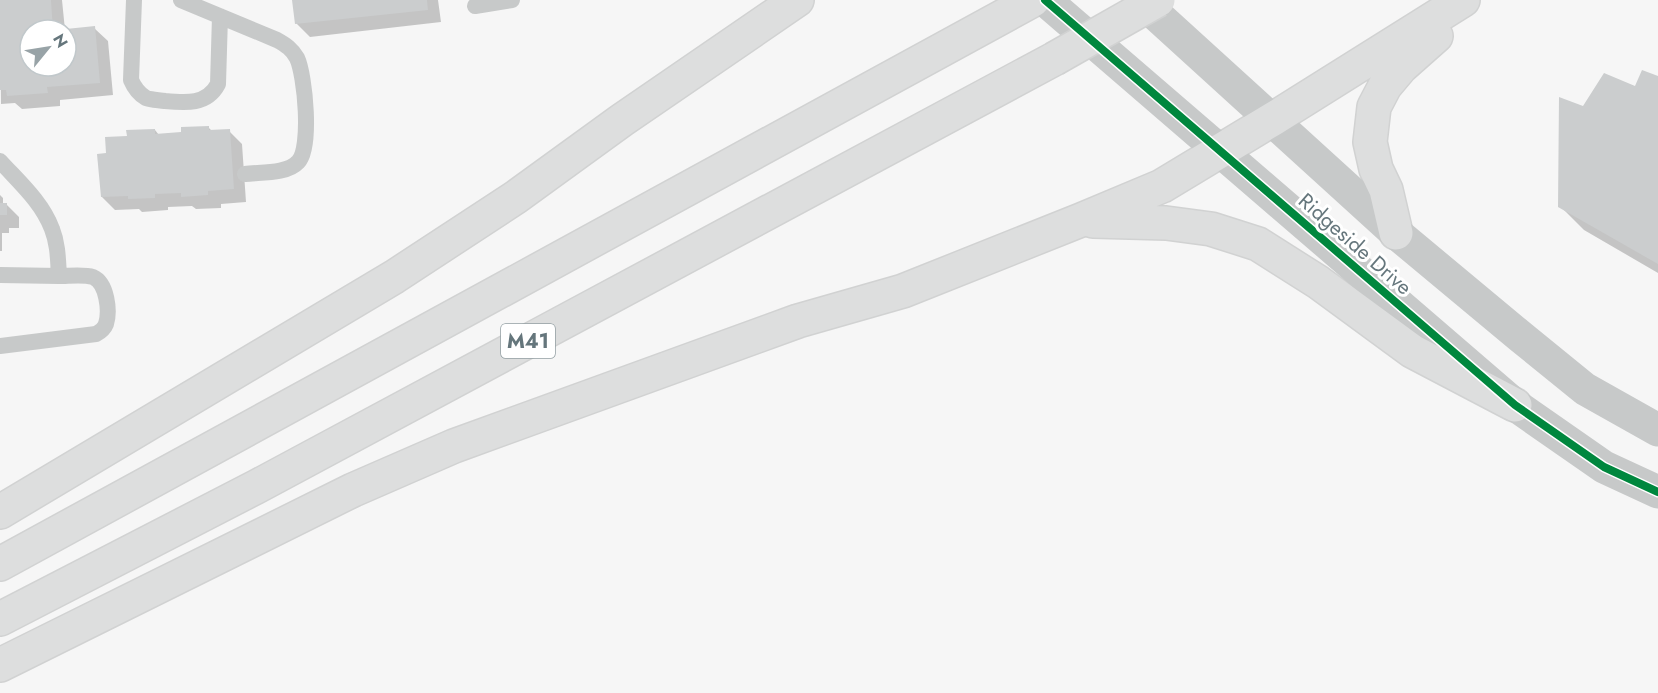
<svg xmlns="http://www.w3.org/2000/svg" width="1658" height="693" viewBox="0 0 1658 693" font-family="Jost,sans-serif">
<rect width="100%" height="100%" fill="#f6f6f6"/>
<!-- shadow -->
<path fill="#0003" d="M0 0H62L65 30H30V66H66V30L94 28 108 41 113 95 60 100V106L22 109 15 103 1 104Z
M294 0H438L441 22 310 37 296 23Z
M1658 78V273L1584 230 1560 206 1584 107Z
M208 127 213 132 229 131 242 144 246 202 221 204V208L196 209 192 206 168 207V210L142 212 139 209 115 210 102 197 107 155 128 137 155 130 159 135 183 134Z
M0 195 3 198V204H6L19 217V228H9V233H2V251H0Z"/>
<!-- building -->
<path fill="#cbcdce" d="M0 0H51L53 30H30V66H66V29L95 26 100 83 47 87 48 93 7 96 6 90H0Z
M292 0H427L428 10 295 24Z
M1642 70 1658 76V264L1558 207 1559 97 1583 106 1604 73 1635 86Z
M209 126V130L230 129 234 189 208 191V195L181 197V193L155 194V198L128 199V196L101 197 97 154 106 153 105 137 127 136 126 130 155 129V134L181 132V127Z
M0 203H7V215H0Z"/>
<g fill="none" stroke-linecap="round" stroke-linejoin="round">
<!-- motorway casing -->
<g stroke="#d1d2d2" stroke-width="36">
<path id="motorway" d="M1093 221 1166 223 1211 229 1258 244 1318 282 1412 351 1515 405
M1396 233 1386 190 1376 169 1370 142 1374 107 1385 86 1401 67 1436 36
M0 512 394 277 516 197 622 120 797 0
M0 564 1033 0
M0 619 256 487 1054 59
M0 665 353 490 454 446 798 321 903 291 1081 220 1162 186 1273 119 1463 0"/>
</g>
<!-- service -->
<path stroke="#c7c9c9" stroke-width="16" d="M134 0 131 80C134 87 139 94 146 98 151 100 159 100 165 101 186 103 207 105 218 84L220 16
M181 0 277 40C286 45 292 49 297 58 305 75 312 148 298 162 287 174 261 172 245 174
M475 6 512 0
M0 161C19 182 42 202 52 229 58 244 58 260 59 276 69 276 84 274 93 277 107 283 110 311 106 324 104 329 100 332 96 334L0 346
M0 275 59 276"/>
<!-- tertiary -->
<path stroke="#c7c9c9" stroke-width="33" d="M1045 0 1515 405 1604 467 1658 492
M1140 0 1396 233 1521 337 1585 389 1658 430"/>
<!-- motorway -->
<use href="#motorway" stroke="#dddede" stroke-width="33"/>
<!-- motorway-bridge casing -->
<g stroke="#d1d2d2" stroke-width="36" stroke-linecap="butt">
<path id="motorway-bridge" d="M1054 59 1158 0"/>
</g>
<!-- motorway-bridge -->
<use href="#motorway-bridge" stroke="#dddede" stroke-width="33"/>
<!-- cycleway casing -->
<g stroke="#fff" stroke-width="11">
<path id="cycleway" d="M1045 0 1515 405 1604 467 1658 492"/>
</g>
<!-- cycleway -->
<use href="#cycleway" stroke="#00873e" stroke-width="8"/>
</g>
<g text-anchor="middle" stroke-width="6" stroke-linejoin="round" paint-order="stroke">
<!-- shield labels -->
<rect fill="#fff" stroke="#939fa3" stroke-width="1.5" x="501" y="324" width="54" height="34" rx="4.5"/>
<g font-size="20" font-weight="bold" fill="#65767c">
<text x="528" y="348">M41</text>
</g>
<!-- street labels -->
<g font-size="21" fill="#65767c" stroke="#fff">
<text transform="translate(1355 244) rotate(41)" y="7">Ridgeside Drive</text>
</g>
</g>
<!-- north arrow -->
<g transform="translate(48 48) rotate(60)"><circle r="28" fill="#ffffff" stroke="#c1c8cb" stroke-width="1.5"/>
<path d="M0-4.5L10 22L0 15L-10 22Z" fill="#98a3a7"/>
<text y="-9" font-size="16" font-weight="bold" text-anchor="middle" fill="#65767c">N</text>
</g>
</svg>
